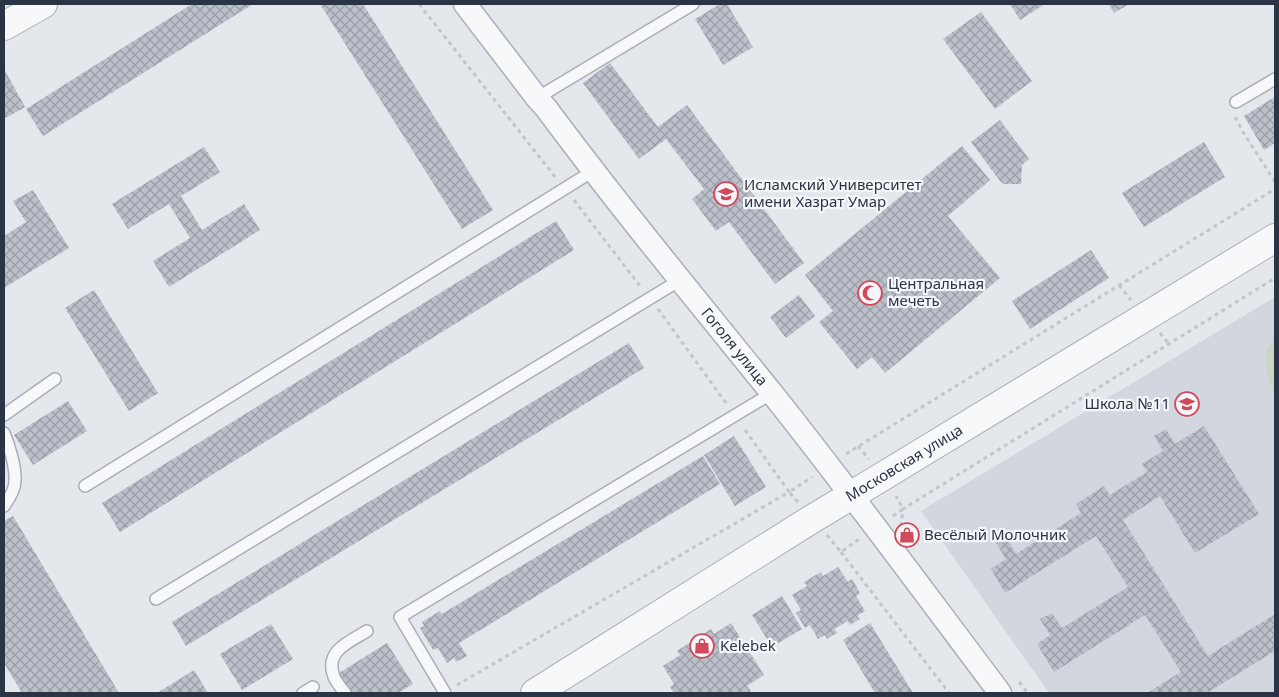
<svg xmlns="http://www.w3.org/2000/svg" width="1279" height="697" viewBox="0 0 1279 697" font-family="'Noto Sans',sans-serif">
<defs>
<pattern id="building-cross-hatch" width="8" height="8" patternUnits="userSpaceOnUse" patternTransform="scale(1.25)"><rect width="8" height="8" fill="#bbc0ca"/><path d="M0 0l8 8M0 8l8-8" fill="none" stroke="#989da6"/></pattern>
</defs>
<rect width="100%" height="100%" fill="#e4e7ec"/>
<!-- built -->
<path fill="#d2d6de" d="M1275 297V693H1049L921 511Z"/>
<!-- green -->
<path fill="#c9d6c5" d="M1275 334V395L1267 374 1266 352Z"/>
<!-- building -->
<path fill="url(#building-cross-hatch)" d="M192 4H253L43 136 26 109Z
M320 4H363L493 210 462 229Z
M720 4H727L753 47 723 65 695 19Z
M1010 4H1045L1020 20Z
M1109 4H1129L1114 13Z
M981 12 1032 81 995 109 943 39Z
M610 63 658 127 687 105 804 263 775 284 729 222 716 231 692 199 704 189 666 139 639 159 583 83Z
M4 69 25 107 4 119Z
M1275 97V143L1264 150 1244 116Z
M1000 120 1029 159 1022 165 1021 184H1004L1000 181 971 142Z
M1204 142 1225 177 1144 227 1122 193Z
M962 146 990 180 948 216 1000 278 885 373 872 357 857 369 819 322 833 311 805 275Z
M204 147 220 172 181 196 202 230 244 204 260 230 169 287 153 261 190 238 169 204 128 229 112 204Z
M33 190 69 248 4 288V236L26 222 13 201Z
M556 221 574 250 120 532 102 503Z
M1091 250 1109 278 1030 329 1012 301Z
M94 290 158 393 129 411 65 308Z
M799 295 815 316 786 338 770 317Z
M629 343 644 368 186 646 172 622Z
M68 401 87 431 33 465 14 435Z
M1204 426 1259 514 1195 553 1160 496 1123 520 1208 656 1275 614V651L1207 693H1147L1181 672 1145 615 1054 672 1037 644 1050 635 1040 619 1052 613 1062 628 1128 587 1096 536 1005 593 991 569 1006 559 996 543 1006 537 1016 554 1081 513 1076 504 1104 486 1110 495 1147 472 1142 464 1163 451 1154 436 1166 429 1175 444Z
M734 436 766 487 735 506 704 455Z
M703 456 720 484 459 643 467 656 456 662 454 658 447 663 438 648 433 650 420 628 424 626 422 622 440 611 442 614Z
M13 516 119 693H22L4 663V521Z
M838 567 848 582 852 579 860 593 856 596 865 611 857 616 860 619 850 625 848 621 834 629 837 633 827 639 825 635 818 639 810 625 805 628 796 613 801 610 792 595 807 586 804 582 821 572 823 576Z
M782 596 802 629 772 647 752 615Z
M731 623 764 675 747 686 751 691 748 693H674L670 687 674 684 663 666 680 655 677 651 711 629 714 634Z
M870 623 913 693H875L843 640Z
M271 624 293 659 242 690 220 654Z
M387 643 413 684 398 693H351L339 673Z
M194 670 208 693H157Z"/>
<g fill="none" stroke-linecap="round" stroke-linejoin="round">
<!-- service casing -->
<g stroke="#a9aeb7" stroke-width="14">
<path id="service" d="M537 98 693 4
M1236 102 1275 79
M4 415 55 379
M4 433C9 445 16 467 15 481 15 490 9 499 4 506
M85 486 593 171
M156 599 680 280
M303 693 313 687
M345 693C341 688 336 682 334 677 324 651 349 642 367 631
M445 693 400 617 772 393"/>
</g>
<!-- minor casing -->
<g stroke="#a9aeb7" stroke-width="25">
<g id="minor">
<path id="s1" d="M465 4 537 98 546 108C618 205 695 298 771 392 850 491 924 592 1000 693"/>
</g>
</g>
<!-- tertiary casing -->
<g stroke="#a9aeb7" stroke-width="30">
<g id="tertiary">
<path d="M4 26 43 4"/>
<path id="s2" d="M535 693 812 519 852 495 1275 238"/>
</g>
</g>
<!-- path -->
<path stroke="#c2c5cb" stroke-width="3" stroke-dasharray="4 4" stroke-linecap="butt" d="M419 4 556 178
M1235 117 1243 132 1275 182
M574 200 640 286
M1119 285 1131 300
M658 309 726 403
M1160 333 1169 344
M858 446 869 459
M846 454 1275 189
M798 502 789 492 812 477
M893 516 903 509 896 496
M901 526 903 509 1275 278
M827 535 841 552 859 539
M841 552 949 693
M1019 682 1028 693
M457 685 789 492 743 427"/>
<!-- service -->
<use href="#service" stroke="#f7f8fa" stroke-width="11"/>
<!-- minor -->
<use href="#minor" stroke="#f7f8fa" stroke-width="22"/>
<!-- tertiary -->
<use href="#tertiary" stroke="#f7f8fa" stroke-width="28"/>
</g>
<!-- icons -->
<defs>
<g id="university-ring" transform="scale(1.25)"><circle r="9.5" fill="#f4f6f9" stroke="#d1495b" stroke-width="1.5"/><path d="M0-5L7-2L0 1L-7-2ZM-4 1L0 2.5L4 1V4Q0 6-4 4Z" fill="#d1495b"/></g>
<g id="mosque-ring" transform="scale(1.25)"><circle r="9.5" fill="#f4f6f9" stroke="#d1495b" stroke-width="1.5"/><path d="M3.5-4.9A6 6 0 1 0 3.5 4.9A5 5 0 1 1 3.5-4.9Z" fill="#d1495b"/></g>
<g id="school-ring" transform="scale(1.25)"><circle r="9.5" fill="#f4f6f9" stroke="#d1495b" stroke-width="1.5"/><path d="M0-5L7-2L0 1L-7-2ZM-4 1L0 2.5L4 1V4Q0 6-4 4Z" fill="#d1495b"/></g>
<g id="shop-ring" transform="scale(1.25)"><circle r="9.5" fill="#f4f6f9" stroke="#d1495b" stroke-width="1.5"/><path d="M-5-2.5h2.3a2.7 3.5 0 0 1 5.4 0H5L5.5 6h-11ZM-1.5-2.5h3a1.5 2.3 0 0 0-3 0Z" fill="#d1495b"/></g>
</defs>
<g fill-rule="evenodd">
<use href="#university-ring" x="726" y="194"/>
<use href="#mosque-ring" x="870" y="293"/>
<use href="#school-ring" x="1187" y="404"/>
<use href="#shop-ring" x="907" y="535"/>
<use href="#shop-ring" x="702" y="646"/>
</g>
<g text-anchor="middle" stroke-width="4.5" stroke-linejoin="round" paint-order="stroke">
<!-- poi labels -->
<g font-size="15" fill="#2b3445" stroke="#f4f6f9" text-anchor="start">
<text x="744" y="190">Исламский Университет<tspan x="744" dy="17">имени Хазрат Умар</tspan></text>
<text x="888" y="289">Центральная<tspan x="888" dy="17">мечеть</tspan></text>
<text x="1170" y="409" text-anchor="end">Школа №11</text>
<text x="924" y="540">Весёлый Молочник</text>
<text x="720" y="651">Kelebek</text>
</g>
<!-- street labels -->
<g font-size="15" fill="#2b3445" stroke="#f4f6f9">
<text dy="5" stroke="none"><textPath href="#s1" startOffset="436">Гоголя улица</textPath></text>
<text dy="5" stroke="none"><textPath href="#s2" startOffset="435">Московская улица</textPath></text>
</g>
</g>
<!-- border -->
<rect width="1279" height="697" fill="none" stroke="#2b3445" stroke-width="10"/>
</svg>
